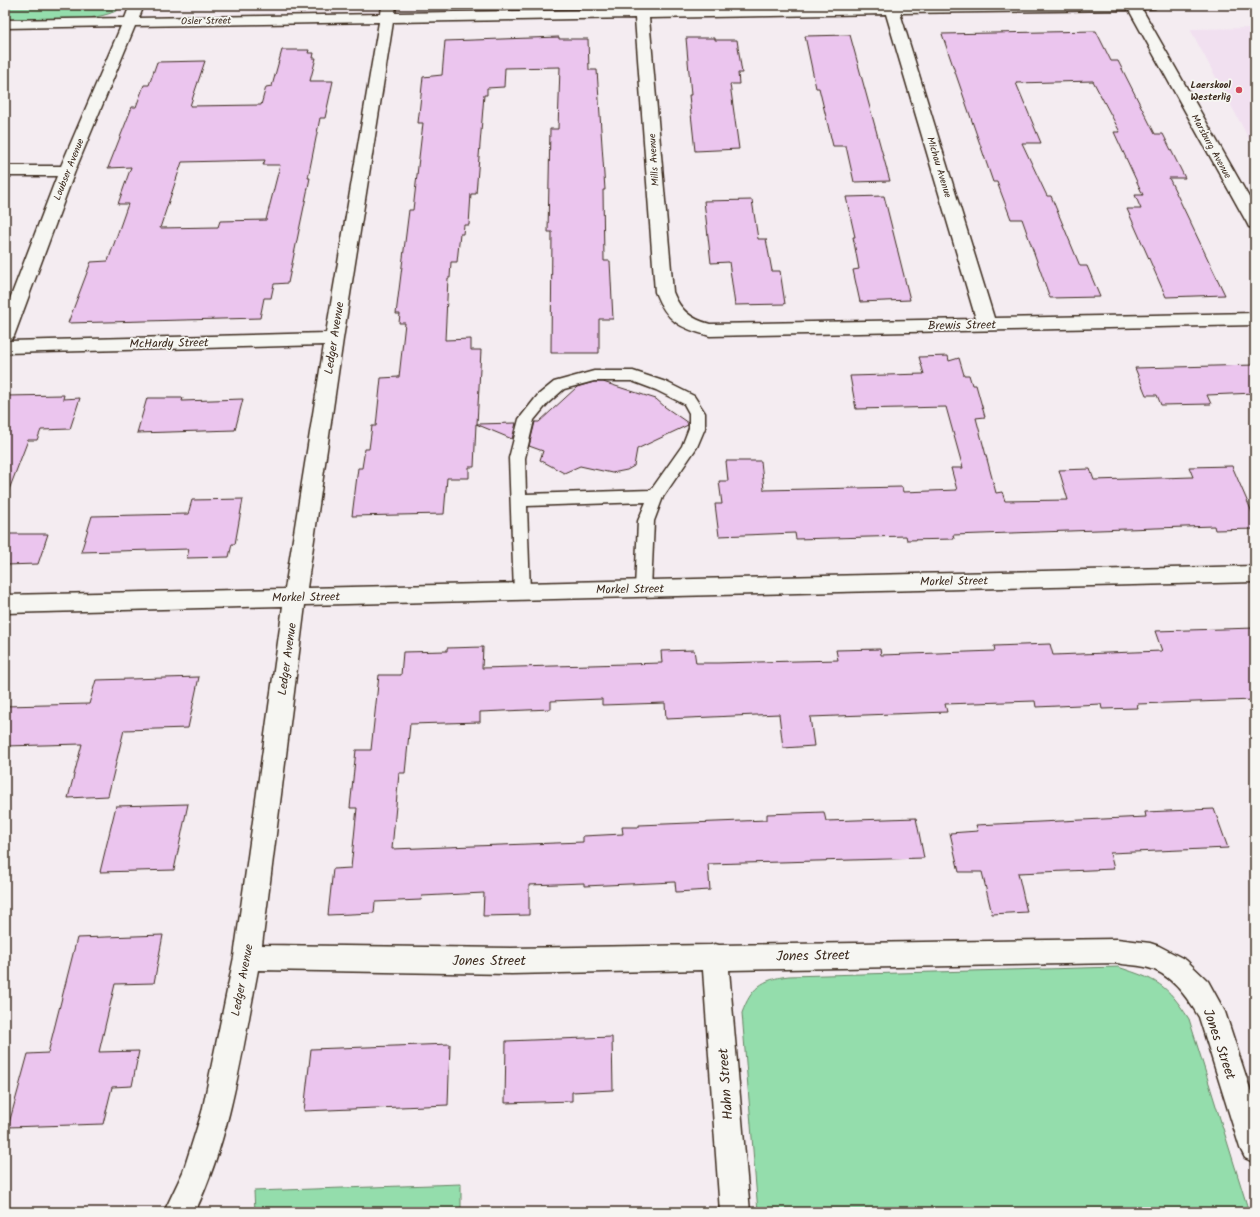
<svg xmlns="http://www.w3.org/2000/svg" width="1260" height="1217" viewBox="0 0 1260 1217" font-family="Kalam,sans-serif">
<rect width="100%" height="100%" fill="#f4ecf1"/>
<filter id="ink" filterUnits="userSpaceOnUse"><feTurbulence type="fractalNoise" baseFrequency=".025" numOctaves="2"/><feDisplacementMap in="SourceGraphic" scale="8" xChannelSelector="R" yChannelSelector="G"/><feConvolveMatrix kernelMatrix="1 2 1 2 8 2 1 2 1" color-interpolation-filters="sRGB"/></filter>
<g filter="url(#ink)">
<!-- built -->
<path fill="#f1e0f0" d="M1255 28V150L1190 29Z"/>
<!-- green -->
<path fill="#94ddac" stroke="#688465" d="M5 5H124C107 25 32 19 5 20Z
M1118 967C1157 980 1166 983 1189 1019L1249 1212H758L742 1013C751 988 762 979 789 976Z
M461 1184V1212H255L254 1191Z"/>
<!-- building -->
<path fill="#ebc5ee" stroke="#3b2a1e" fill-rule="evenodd" d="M1096 31 1111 61H1118L1155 134H1163L1185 178H1169L1225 295 1166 297 1127 209H1141L1135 195H1143L1114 132H1120L1093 81 1016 83 1041 143H1022L1047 196H1051L1080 266H1087L1100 297 1050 298 1022 219H1011L997 182H993L942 34Z
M850 35 879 141 890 181 854 182 846 146H833L819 88H816L805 36Z
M559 37V39H588L589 70H597L605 190H603L604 261H610L613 319H599V353H551L552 232H548L550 129H558L560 67 505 68 504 87 487 88V95H484L476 194H471L469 225H464L463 234H460L457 262H451L450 278H448L445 340 471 339V350H481L477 424 516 423 512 439 476 424 474 467H469V478H447L444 514 352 516 358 468H362L365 449H369L372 426H376L381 378 399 377 405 323H399L400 314H396L409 210H413L423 123H418L423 77 442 75 445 41Z
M686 38H715V40H737L742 73H738L739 84H730L739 149 695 151 689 95H691Z
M282 50H309L308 53H314L313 58H316L310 81H333L325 118H320L308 178H310L288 283 274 284 271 298H264L260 318 68 323 91 262 108 261 128 204H118L131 167 108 168 132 107H136L144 85H149L157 62 205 61 190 106 261 105 266 87 272 86ZM265 160 263 165H280L266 220 220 221 218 227 160 228 182 162Z
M884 196 910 300 860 302 853 270 859 269 853 237H855L846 197Z
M752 200 758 239H766L772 271H780L785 304 735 305 729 262 711 263 704 201Z
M948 356 949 361 959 358 964 375H969L972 385H976L985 417 976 418 996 493 1002 492 1005 501 1068 500 1059 470 1090 469 1094 480 1193 477 1189 467 1232 466 1255 519V529L1215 530 1214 526 953 535 954 539 907 540 906 536 796 539 795 533 719 536 715 504H722L719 481H728L726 461H761L764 490 902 487 903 492 957 490 951 468H963L946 407 856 409 850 376 924 374 919 357Z
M1255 365V393L1207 395 1211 404 1161 405 1157 395H1146L1135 368Z
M594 382H603L656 399 665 407 688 423V425L637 449 634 466 627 470 612 473 580 466 564 473 540 460 543 451 529 446 535 422H539L577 387Z
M64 395 63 399 80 398 70 429 41 430 37 440H28L7 495 5 494V396Z
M147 398H183L182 401 243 399 235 430 137 433Z
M243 499 235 544H232L229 557 187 558 189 549 81 552 92 516 188 514 192 500Z
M5 534H48L38 564 5 565Z
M1255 628V700L1137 704 1138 708 1102 709 1101 704 1036 707 1035 701 945 704 947 712 810 717 814 746 783 748 779 714 666 719 665 703 602 705V699L551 701V709L480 712V722L410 724 405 773H399L392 849 583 842V836L623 834 622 827H639V825L767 820V814L824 812 826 821 916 818 924 858 708 864 710 890 676 892 675 882 584 886V883L529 885V915L483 916 484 893 422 896 421 900 375 902 374 913 328 915 333 869 351 868 357 808H350L356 750H371L379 675H401L403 652 447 651V648L483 647 482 668 662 663 661 651 694 650 696 663H718L838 660 836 650 880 649 881 655 995 651 994 646 1050 644 1053 655 1162 651 1155 631Z
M199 677 188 728 124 730 108 796 68 798 82 744 5 746V706L89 704 96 680Z
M188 804 174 870 100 872 116 806Z
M1214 809 1228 848 1110 853 1114 869 1018 873 1027 912 992 914 982 872H959L950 833 978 831 976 825 1146 817 1145 812Z
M163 935 154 983 115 984 99 1052 139 1051 132 1086 112 1087 103 1124 8 1127 28 1054 48 1053 77 938Z
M612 1037 613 1090 572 1092V1101L505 1103 506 1041Z
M450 1044 448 1105 304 1111 311 1049Z"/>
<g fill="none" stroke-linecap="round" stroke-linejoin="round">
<!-- service casing -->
<g stroke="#3b2a1e" stroke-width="3">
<path id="service" d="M594 371H633L666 382 694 396 705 413V428L697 447 663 497 654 521 651 589 649 594 643 595 637 594 635 589 638 521 646 502 527 506 530 592 528 597 522 598 516 597 514 592 509 458 519 419 538 395 554 382ZM594 381H632L656 390 684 404 689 413V428L682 446 651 490 526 494 525 458 534 420 548 403 564 389Z"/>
</g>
<!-- minor casing -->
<g stroke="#3b2a1e" stroke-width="3">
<path id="minor" d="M130 5H144L139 18 381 14 382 5H396L395 13 634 9V5H648V9L891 5H1157L1155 8 1142 9 1255 208V228L1249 227 1247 223 1129 10 900 13 994 318 1255 313V325L710 336C680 328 667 322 655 292L635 18 393 22 343 339 307 588 1255 566V582L305 605 262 945 511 948 711 945 715 944 719 945 1117 939 1150 943 1159 946 1186 960 1208 981 1225 1012 1255 1104V1163L1245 1158 1240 1148 1199 1017C1187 997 1170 972 1145 967 1136 965 1126 965 1117 963L729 970 750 1212H720L703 970 511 974 258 970C242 1052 231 1136 195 1212H164L183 1172 202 1112 234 957 283 606 5 613V595L285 589 324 345 5 353V312L57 176H5V166H61L121 26 5 28V20L125 18ZM886 14 976 319 710 324C691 319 680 310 673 292L649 18ZM379 22 326 333 9 341 14 336 75 171 135 26Z"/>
</g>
<!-- service -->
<use href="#service" fill="#f6f6f2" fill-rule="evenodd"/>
<!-- minor -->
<use href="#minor" fill="#f6f6f2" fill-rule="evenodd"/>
</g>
</g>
<!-- markers -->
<circle fill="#d1495b" stroke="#f6f6f2" stroke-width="1.5" cx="1239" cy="90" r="4"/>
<g text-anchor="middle" stroke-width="3.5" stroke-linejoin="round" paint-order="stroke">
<!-- far-street labels -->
<g font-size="10" fill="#3b2a1e" stroke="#f6f6f2">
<text transform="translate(206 20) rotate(-1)" y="4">Osler Street</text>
<text transform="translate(1212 146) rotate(61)" y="4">Marsburg Avenue</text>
<text transform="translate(653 160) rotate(-94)" y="4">Mills Avenue</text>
<text transform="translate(940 167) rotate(73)" y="4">Michau Avenue</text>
<text transform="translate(68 169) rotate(-68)" y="4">Loubser Avenue</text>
</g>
<!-- far-poi labels -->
<g font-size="10" font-weight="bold" fill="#3b2a1e" stroke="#f6f6f2" text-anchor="end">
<text x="1231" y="88">Laerskool<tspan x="1231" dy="12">Westerlig</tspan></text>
</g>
<!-- street labels -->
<g font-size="12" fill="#3b2a1e" stroke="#f6f6f2">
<text transform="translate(962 325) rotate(-1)" y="4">Brewis Street</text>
<text transform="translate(334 338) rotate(-81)" y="4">Ledger Avenue</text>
<text transform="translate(169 343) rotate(-1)" y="4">McHardy Street</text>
<text transform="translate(954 581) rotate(-1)" y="4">Morkel Street</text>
<text transform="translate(630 589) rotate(-1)" y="4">Morkel Street</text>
<text transform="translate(306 597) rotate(-1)" y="4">Morkel Street</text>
<text transform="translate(287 659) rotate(-82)" y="4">Ledger Avenue</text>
<text transform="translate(242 980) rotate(-79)" y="4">Ledger Avenue</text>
</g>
<!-- near-street labels -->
<g font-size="14" fill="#3b2a1e" stroke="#f6f6f2">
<text transform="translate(813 955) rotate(-1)" y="5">Jones Street</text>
<text x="489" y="965">Jones Street</text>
<text transform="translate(1220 1044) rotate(71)" y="5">Jones Street</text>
<text transform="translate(725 1084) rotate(-94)" y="5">Hahn Street</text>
</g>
</g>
<!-- margin -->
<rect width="1260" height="1217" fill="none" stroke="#f6f6f2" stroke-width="20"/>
<rect x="10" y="10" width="1240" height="1197" fill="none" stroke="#3b2a1e" stroke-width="1.5" filter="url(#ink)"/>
</svg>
